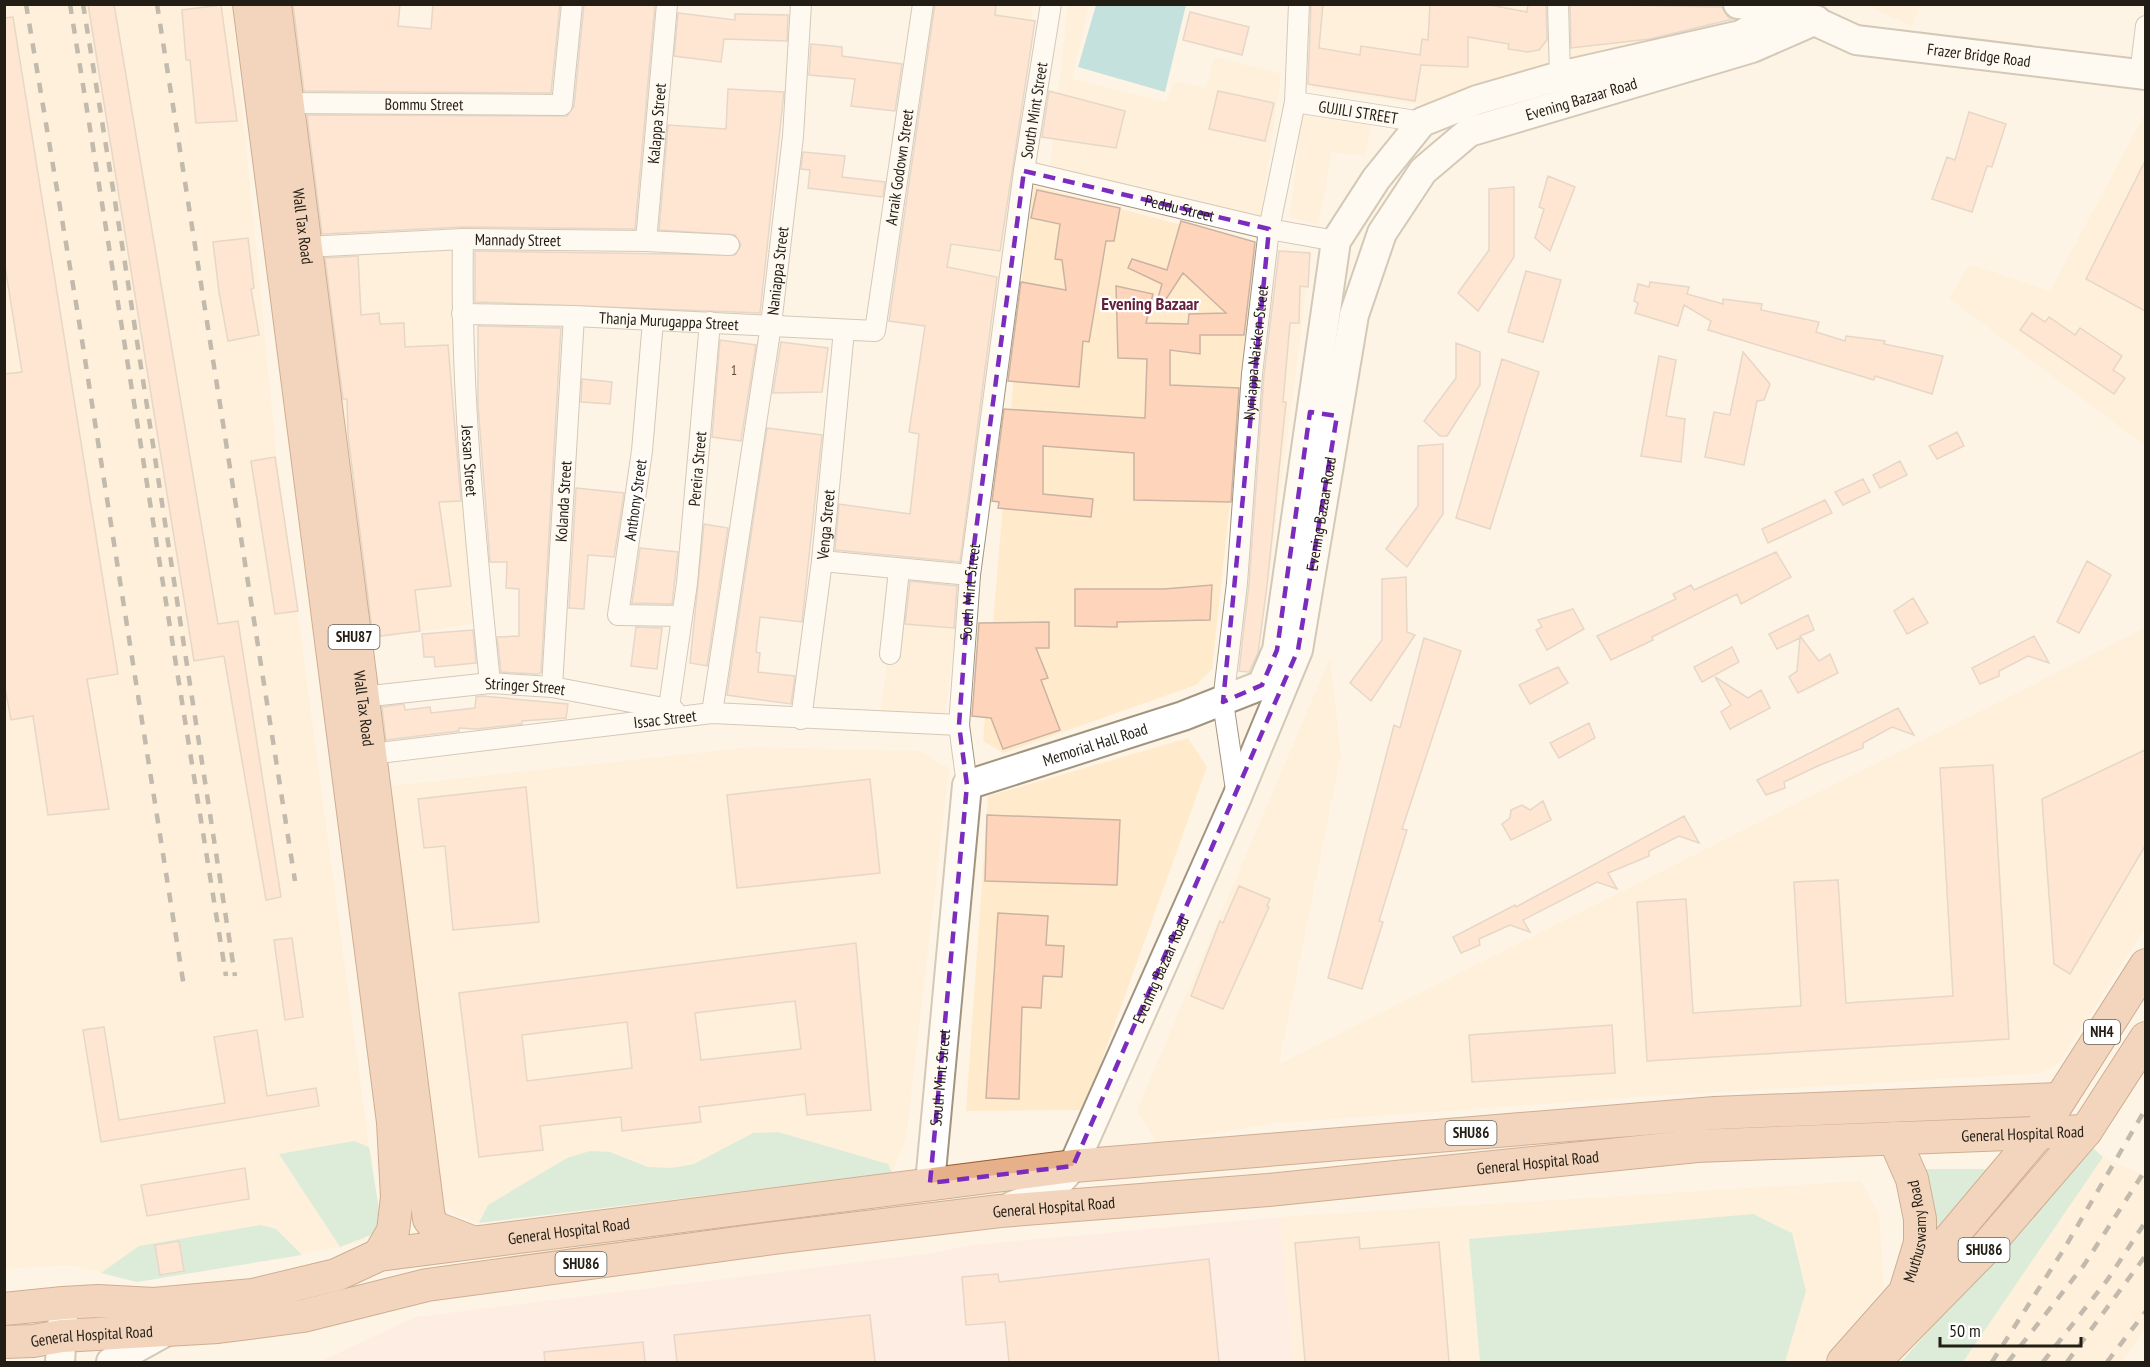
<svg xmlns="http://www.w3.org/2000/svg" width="2150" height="1367" viewBox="0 0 2150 1367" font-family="'PT Sans Narrow',sans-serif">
<rect width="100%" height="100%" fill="#fdf4e5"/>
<!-- built -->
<path fill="#ffebcc" d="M4 5H232L276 451 369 1147 373 1160 365 1240 340 1247 137 1282 69 1265 5 1269Z
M292 5H355L358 187 414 188V251L463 250 484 622 363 640Z
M902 5H1033L943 732 878 729 978 15Z
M1068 5H1089L1072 79 1166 102 1174 81 1206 88 1214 57 1281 74 1260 221 1050 166Z
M1321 5H1759L1723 30 1528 68 1428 106 1312 88Z
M1866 5H1919L1913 27Z
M1302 111 1372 122 1365 156 1332 152 1318 225 1290 217Z
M2145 114V446L1949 298 1970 264 2050 291Z
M1030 185 1258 245 1212 669 1196 685 1003 753 983 741Z
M1283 248 1311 255 1258 660 1236 659Z
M2145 628V928L2059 1063 2041 1073 1638 1097 1276 1123 1157 1143 1137 1110 1330 658 1341 754 1279 1064Z
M1188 738 1207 767 1084 1110 966 1111 988 796Z
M753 747 918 751 949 768 906 1139 892 1173 479 1223 455 1214 437 1196 389 786Z
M2103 1157 2145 1176V1329L2121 1362H1963Z
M1861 1181 1879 1215 1884 1287 1822 1362H1293L1280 1217Z"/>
<!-- medical -->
<path fill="#ffe4e0" d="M1280 1217 1293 1362H319L416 1317 932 1253 972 1245Z"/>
<!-- green -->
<path fill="#b6e2cb" d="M778 1132 888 1164 892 1173 479 1223 488 1205 567 1158 590 1151 610 1152 648 1167 672 1168 694 1164 753 1133Z
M354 1141 369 1147 381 1222 376 1233 340 1247 279 1154Z
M2091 1146 2103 1157 1963 1362H1901Z
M1913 1169H1993L1941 1232 1930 1229Z
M1753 1214 1792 1233 1806 1291 1785 1362H1480L1469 1239Z
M261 1225 276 1229 302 1255 137 1282 101 1273 139 1246Z"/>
<!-- water -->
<path fill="#82cad3" d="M1096 5H1186L1165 92 1078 67Z"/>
<!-- building -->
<path fill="#fed5ba" stroke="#cbb3a3" stroke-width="1.5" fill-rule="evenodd" d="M88 4H114L218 624 238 621 281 897 266 900 224 656 194 661Z
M293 4H400L398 26 431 29 433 4H560L551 93 304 91Z
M584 4H655L635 229 463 227 322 234 307 115 567 116 574 106Z
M935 4H996L995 15 1035 21 1000 251 951 244 947 267 997 277 960 562 835 550 839 504 910 514 919 434 909 432 925 326 889 321Z
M1311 4H1323L1319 48 1360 55 1361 46 1420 55 1422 39 1428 40 1430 4H1484L1527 12 1528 4H1546L1547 40 1539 50 1527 52 1508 49 1509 44 1468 37V67L1421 65 1415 101 1308 84Z
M1570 4 1722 7 1728 17 1733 19 1650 39 1571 48Z
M221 5 237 121 196 123 190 60H186L182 10Z
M1190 12 1249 27 1242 55 1183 40Z
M678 13 735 20V14L788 15 787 41 724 39 721 62 674 56Z
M13 17 118 674 87 679 109 809 48 815 33 716 11 720 4 682V374L22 372 4 260V18Z
M811 44 842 47V56L902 64 895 111 851 106 855 79 809 75Z
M728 89 784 92 760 313 475 302V251L735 255 741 245 735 235 659 230 668 125 726 129Z
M1049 91 1125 111 1116 148 1042 137Z
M1218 91 1274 103 1265 141 1209 129Z
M1969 112 2006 124 1992 167 1987 166 1972 212 1932 199 1947 157 1955 160Z
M803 152 845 156 842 177 885 182 883 197 808 188 810 170 801 169Z
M2145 161V311L2086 279Z
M1548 176 1575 187 1550 251 1535 238 1544 209 1539 207Z
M1514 187V257L1478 311 1458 293 1489 250V189Z
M1037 190 1120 208 1114 241H1106L1089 342 1083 341 1079 387 1008 381 1021 282 1066 290 1062 260 1055 259 1060 224 1031 218Z
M1181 221 1255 242 1244 335H1200V354L1170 350V385L1239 388 1231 502 1134 500V453L1043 446V494L1093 499 1091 517 998 508 999 502 992 501 1004 409 1145 418 1147 359 1118 358 1116 286 1153 294 1146 323 1188 324 1189 314 1226 313 1183 273 1159 310 1155 308 1162 284 1128 268 1132 259 1167 270Z
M248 238 254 288 251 289 259 335 228 341 219 292 213 242Z
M1279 251 1310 253 1308 287 1300 286 1299 323H1290L1283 402H1286L1267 586 1258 653 1249 672 1239 671 1249 584 1264 375Z
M358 256 361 315 379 313 380 324 404 323 405 347 448 345 461 501 439 502 451 586 415 590 420 631 373 637 348 435 347 399H343L325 258Z
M1526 271 1561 280 1543 342 1508 332Z
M1650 282 1689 287 1687 294 1723 304V299L1762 304 1761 310 1819 322 1816 332 1845 341 1846 336 1885 341 1884 344 1943 356 1932 394 1875 376 1874 380 1708 330 1711 321 1684 305 1678 326 1635 313 1638 303 1634 301 1638 284 1649 287Z
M2032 313 2045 322 2049 317 2075 335 2080 328 2122 356 2113 370 2125 378 2114 394 2020 330Z
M478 326 561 328 541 673 537 674 501 672 497 637 519 636V589L506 588 507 562H490L478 405Z
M720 340 756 345 741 441 712 437Z
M781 342 828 348 822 392 773 393Z
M1456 343 1480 352V385L1447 436H1440L1424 421 1456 378Z
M1743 352 1770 384 1764 400 1757 401 1744 465 1705 457 1714 412 1730 415Z
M1659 356 1676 360 1666 416 1685 419 1681 462 1641 456Z
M1502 359 1539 372 1490 529 1456 518Z
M582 379 612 382 610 404 581 402Z
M767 428 822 435 802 622 760 617 756 652 760 653 758 672 795 676 791 704 727 695Z
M1957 432 1964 446 1937 459 1929 446Z
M1443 444V514L1407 567 1386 549 1418 506V446Z
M275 457 298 611 275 614 251 461Z
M1900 461 1907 475 1880 488 1873 475Z
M1863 479 1870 492 1843 505 1835 492Z
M576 488 624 493 614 557 588 555 584 609 569 608Z
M1825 500 1832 513 1768 543 1762 529Z
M704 524 728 528 707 666 690 663Z
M640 548 678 552 672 604 632 603Z
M1776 552 1791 577 1741 604 1737 594 1652 637 1653 640 1611 660 1597 636 1676 599 1673 594 1691 585 1694 590Z
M2087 561 2111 575 2079 633 2057 622Z
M1406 577 1407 632 1415 635 1371 701 1350 683 1382 640V579Z
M910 581 957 586 954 628 905 624Z
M1212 585 1210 620 1117 622V627L1075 626V589H1164Z
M1913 598 1928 623 1907 634 1894 611Z
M1573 609 1584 629 1547 650 1536 630 1542 627 1538 620Z
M1808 615 1814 630 1800 636 1819 661 1830 654 1838 673 1798 693 1789 677 1797 671 1800 638 1777 649 1769 634Z
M1049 622V648H1036L1048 678 1041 680 1060 730 1003 749 991 718 972 716 979 623Z
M636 627 662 628 657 669 631 666Z
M473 630 476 663 435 667 434 657H424L422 634Z
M2034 636 2049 663 2028 656 1999 671V676L1980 684 1972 668Z
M1424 638 1461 651 1402 829 1407 830 1379 921 1383 922 1362 989 1328 978 1394 725 1400 728Z
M1732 647 1739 662 1702 682 1694 667Z
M1558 667 1568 683 1530 704 1519 685Z
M1715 677 1748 698 1761 690 1770 708 1730 729 1721 712 1731 705Z
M482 696 568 704 566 718 522 721V724L477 729 459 728V731L386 740 382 707 404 704 405 710 430 707 431 713 475 708 476 697Z
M1898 708 1914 735 1892 727 1863 743V748L1820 765 1784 782 1785 788 1766 795 1757 780Z
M1589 723 1595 738 1559 758 1550 743Z
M2145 750V846L2070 974 2054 964 2042 799Z
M1993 765 2009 1039 1647 1061 1637 902 1686 899 1693 1013 1801 1006 1794 882 1838 880 1846 1003 1953 996 1940 768Z
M870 779 880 873 737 888 727 795Z
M526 787 539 922 453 930 445 846 424 848 418 799Z
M1543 801 1551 820 1511 840 1502 824 1510 818 1511 810 1522 805 1530 810Z
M987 815 1120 820 1117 885 985 881Z
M1684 816 1699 843 1679 836 1649 851V856L1608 873 1617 889 1597 882 1523 920 1530 932 1510 925 1479 939 1480 945 1461 953 1453 937 1515 905 1516 907Z
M1239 886 1270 899 1267 906 1269 907 1223 1009 1191 996 1220 921 1223 923Z
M998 913 1048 916 1046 945 1064 946 1062 977 1043 976 1041 1008 1022 1007 1019 1099 986 1098Z
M292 938 303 1017 285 1020 274 940Z
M856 943 871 1110 807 1115 805 1094 699 1107 701 1122 622 1131 621 1117 540 1126 543 1150 479 1157 459 993ZM795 1001 801 1049 701 1060 695 1013ZM627 1022 632 1068 527 1081 522 1035Z
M1612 1025 1615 1073 1472 1082 1469 1035Z
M104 1027 119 1120 225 1103 214 1037 257 1030 267 1096 316 1088 319 1106 101 1142 83 1030Z
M245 1168 249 1199 147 1216 141 1185Z
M1359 1237 1360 1249 1439 1242 1449 1362H1305L1295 1243Z
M179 1241 184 1271 160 1275 155 1245Z
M1209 1259 1219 1362H1009L1005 1322 966 1325 962 1277 998 1274 999 1282Z
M870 1315 875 1362H677L674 1335Z
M643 1342 645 1362H545L544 1352Z"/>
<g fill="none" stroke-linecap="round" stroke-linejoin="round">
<!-- street casing -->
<g stroke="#a2957f" stroke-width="22">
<g id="street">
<path d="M1558 4 1560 76"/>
<path d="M2140 74 2146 26"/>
<path id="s1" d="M1295 102 1422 122"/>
<path id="s2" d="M286 103 562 105 572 4"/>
<path id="s3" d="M1024 171 1269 229 1336 241"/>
<path id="s4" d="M463 239C460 387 475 535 490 683"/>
<path id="s5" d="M646 241 667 4"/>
<path id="s6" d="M305 247 463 239 646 241 729 245"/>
<path id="s7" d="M462 314 574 316 875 331 923 4"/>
<path d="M653 321 642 451 618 615 681 616"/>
<path d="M822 561 970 575"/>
<path d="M890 654 899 570"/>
<path id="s8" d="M552 687 574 316"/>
<path id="s9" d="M362 697 490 683 552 687 674 710"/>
<path id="s10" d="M669 707 687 583 710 322"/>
<path id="s11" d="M712 713 771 325 793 136 801 4"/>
<path id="s12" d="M801 719 822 561 844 330"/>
<path id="s13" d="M371 754 712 713 959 725"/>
<path id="s14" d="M967 785 959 725 970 575 1024 171 1051 4"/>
<path id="s15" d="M1237 797 1223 702 1237 583 1252 374 1269 229 1295 102 1299 4"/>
</g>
</g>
<!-- secondary casing -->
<g stroke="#a2957f" stroke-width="32">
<g id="secondary">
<path id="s16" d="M1738 4 1786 8 1856 40 2146 75"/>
<path id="s17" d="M930 1183 967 785 1183 716 1262 685 1277 650 1336 241 1376 179 1422 122 1477 100 1560 76 1741 35 1786 8"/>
<path id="s18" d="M1012 1206 1052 1190 1073 1166 1237 797 1298 650 1354 315 1382 233 1423 171 1469 132 1752 48 1816 20"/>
<path d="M60 1362 63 1314"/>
<path d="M111 1362 165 1332"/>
</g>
</g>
<!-- primary casing -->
<g stroke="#965a2e" stroke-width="34">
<g id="primary">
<path d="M249 4 393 1122 397 1197 393 1231 379 1255"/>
<path id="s19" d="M275 4 429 1219 436 1228 472 1242"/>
<path d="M1905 1292 2038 1134 2146 965"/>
<path id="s20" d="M4 1309 63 1303 98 1301 154 1304 253 1295 336 1275 379 1255 1073 1166 1715 1113 2059 1099"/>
<path id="s21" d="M4 1342 33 1341 62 1336 218 1327 303 1316 427 1285 774 1238 1000 1211 1268 1190 1697 1146 2086 1131"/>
<path id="s22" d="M1843 1362 1905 1292 1920 1243V1219L1912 1179 1894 1138"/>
<path d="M1874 1362 1982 1252 2086 1131 2146 1038"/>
</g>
</g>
<!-- street -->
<use href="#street" stroke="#fff" stroke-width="20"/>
<!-- secondary -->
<use href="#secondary" stroke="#fff" stroke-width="28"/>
<!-- primary -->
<use href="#primary" stroke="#e5b08a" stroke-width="32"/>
<!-- rail -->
<path stroke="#7a7368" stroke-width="4.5" stroke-dasharray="10 10" stroke-linecap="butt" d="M26 4 78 315 184 987
M70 4 226 976
M83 4 124 257 235 976
M157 4 295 881
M1992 1362 2064 1249 2146 1108
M2008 1362 2084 1265 2146 1169
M2043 1362 2108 1279 2146 1221
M2067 1362 2146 1255
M2107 1362 2146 1311"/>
</g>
<!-- marked area -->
<path d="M0 0H2150V1367H0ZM1024 171 1269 229 1223 702 1262 685 1277 650 1310 412 1337 416 1298 650 1073 1166 930 1183 967 785 959 725 970 575Z" fill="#fdf4e5" fill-opacity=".55" fill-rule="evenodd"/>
<path fill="none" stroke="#7b2cbf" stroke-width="4.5" stroke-dasharray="12 8" stroke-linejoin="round" d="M1024 171 1269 229 1223 702 1262 685 1277 650 1310 412 1337 416 1298 650 1073 1166 930 1183 967 785 959 725 970 575Z"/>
<g text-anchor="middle" stroke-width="4.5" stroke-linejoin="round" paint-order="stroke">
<!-- number labels -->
<g font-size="14" fill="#5a4c3e">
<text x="734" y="375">1</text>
</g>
<!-- shield labels -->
<g fill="#fff" stroke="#65625b" stroke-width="1.5">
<rect x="328.5" y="625" width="51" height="24" rx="4.5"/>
<rect x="2084" y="1020" width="36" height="24" rx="4.5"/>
<rect x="1445.5" y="1121" width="51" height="24" rx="4.5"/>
<rect x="1958.5" y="1238" width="51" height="24" rx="4.5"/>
<rect x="555.5" y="1252" width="51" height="24" rx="4.5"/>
</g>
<g font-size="15" font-weight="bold" fill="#231e15">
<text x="354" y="642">SHU87</text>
<text x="2102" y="1037">NH4</text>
<text x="1471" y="1138">SHU86</text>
<text x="1984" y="1255">SHU86</text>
<text x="581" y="1269">SHU86</text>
</g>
<!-- street labels -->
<g font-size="16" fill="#231e15" stroke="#fff">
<text dy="6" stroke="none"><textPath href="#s16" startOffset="249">Frazer Bridge Road</textPath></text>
<text dy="6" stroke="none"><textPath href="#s18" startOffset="1316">Evening Bazaar Road</textPath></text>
<text dy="6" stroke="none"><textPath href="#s2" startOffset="138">Bommu Street</textPath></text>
<text dy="6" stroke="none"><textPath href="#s14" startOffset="680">South Mint Street</textPath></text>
<text dy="6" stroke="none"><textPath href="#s1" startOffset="64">GUJILI STREET</textPath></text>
<text dy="6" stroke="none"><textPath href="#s5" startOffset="118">Kalappa Street</textPath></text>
<text dy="6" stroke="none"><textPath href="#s7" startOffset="579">Arraik Godown Street</textPath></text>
<text dy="6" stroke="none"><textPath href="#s3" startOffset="160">Peddu Street</textPath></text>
<text dy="6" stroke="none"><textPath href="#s19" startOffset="224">Wall Tax Road</textPath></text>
<text dy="6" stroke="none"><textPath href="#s6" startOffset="213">Mannady Street</textPath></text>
<text dy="6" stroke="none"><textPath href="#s11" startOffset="447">Naniappa Street</textPath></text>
<text dy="6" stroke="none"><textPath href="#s7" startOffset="207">Thanja Murugappa Street</textPath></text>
<text dy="6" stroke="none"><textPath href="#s15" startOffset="447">Nyniappa Naicken Street</textPath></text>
<text dy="6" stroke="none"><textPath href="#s4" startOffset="222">Jessan Street</textPath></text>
<text dy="6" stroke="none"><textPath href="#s10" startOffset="240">Pereira Street</textPath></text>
<text transform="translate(635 500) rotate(-82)" y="6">Anthony Street</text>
<text dy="6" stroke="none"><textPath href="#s8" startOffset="186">Kolanda Street</textPath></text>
<text dy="6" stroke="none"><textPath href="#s18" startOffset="776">Evening Bazaar Road</textPath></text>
<text dy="6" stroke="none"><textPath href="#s12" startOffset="196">Venga Street</textPath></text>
<text dy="6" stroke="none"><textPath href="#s14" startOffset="194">South Mint Street</textPath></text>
<text dy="6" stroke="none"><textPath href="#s9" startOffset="164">Stringer Street</textPath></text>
<text dy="6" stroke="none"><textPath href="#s19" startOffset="710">Wall Tax Road</textPath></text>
<text dy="6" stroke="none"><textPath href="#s13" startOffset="296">Issac Street</textPath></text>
<text dy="6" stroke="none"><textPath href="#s17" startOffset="534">Memorial Hall Road</textPath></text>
<text dy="6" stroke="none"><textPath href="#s18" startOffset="290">Evening Bazaar Road</textPath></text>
<text dy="6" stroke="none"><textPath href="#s17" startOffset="106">South Mint Street</textPath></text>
<text dy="6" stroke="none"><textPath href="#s21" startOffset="2032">General Hospital Road</textPath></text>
<text dy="6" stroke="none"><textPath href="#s21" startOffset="1546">General Hospital Road</textPath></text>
<text dy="6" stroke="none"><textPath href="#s21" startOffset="1060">General Hospital Road</textPath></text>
<text dy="6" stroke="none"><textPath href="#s20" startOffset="574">General Hospital Road</textPath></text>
<text dy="6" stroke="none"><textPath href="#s22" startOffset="156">Muthuswamy Road</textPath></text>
<text dy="6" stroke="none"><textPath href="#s21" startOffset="88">General Hospital Road</textPath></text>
</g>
<!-- neighbourhood labels -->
<g font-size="18" font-weight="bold" fill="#65223b" stroke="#fff">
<text x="1150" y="310">Evening Bazaar</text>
</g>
</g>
<!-- border -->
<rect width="2150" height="1367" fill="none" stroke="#231e15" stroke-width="12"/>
<!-- scale -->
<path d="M1940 1337v9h141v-9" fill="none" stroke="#231e15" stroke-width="3"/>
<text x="1949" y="1337" font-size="18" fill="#231e15" stroke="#ffffff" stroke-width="4.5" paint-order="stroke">50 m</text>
</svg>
